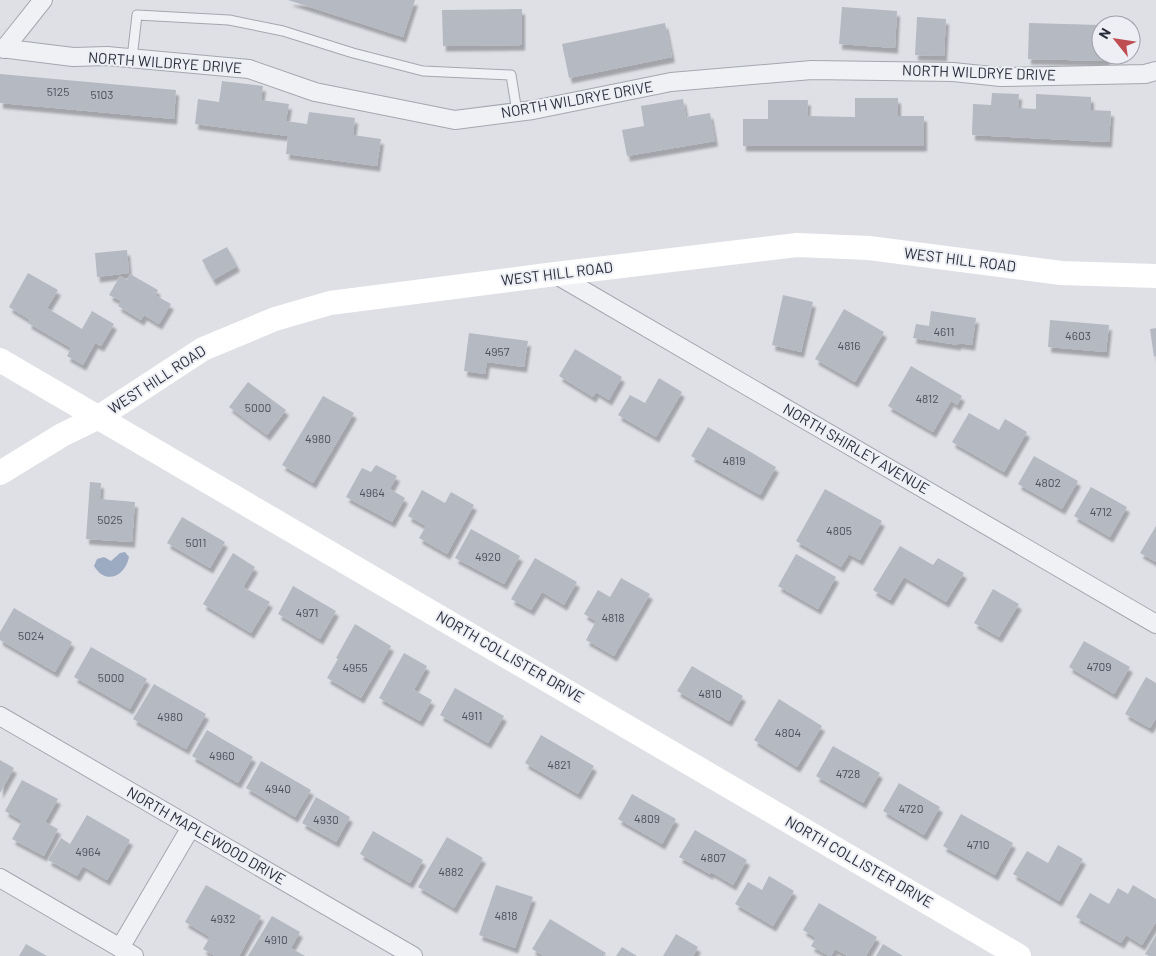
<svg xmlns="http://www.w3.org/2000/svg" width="1156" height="956" viewBox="0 0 1156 956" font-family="Barlow,sans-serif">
<defs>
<filter id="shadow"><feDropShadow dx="3" dy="5.5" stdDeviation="1" flood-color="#0004"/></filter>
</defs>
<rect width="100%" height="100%" fill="#dee0e6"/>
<!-- water -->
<path fill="#9caac2" d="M125 552 129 557C125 577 105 585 94 566L97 559 104 557 111 561 120 553Z"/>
<!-- building -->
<path fill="#b5b9c2" filter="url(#shadow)" d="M288 0H415L403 37Z
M842 7 897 11 895 48 839 44Z
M522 9V45L443 46 442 10Z
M917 17 946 19 944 56 915 55Z
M665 23 672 57 569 78 562 44Z
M1029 23 1101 25V55H1107V61L1028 59Z
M0 74 176 90 174 119 0 103Z
M222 81 263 86 261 100 289 104 286 121 307 124 309 112 355 118 353 135 381 139 377 166 286 154 288 136 195 124 198 99 219 102Z
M992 93 1019 94 1018 108 1036 109V94L1091 97V110L1111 111 1109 142 972 135 973 104 991 105Z
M855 98H898V116H924V146H743V119H768V100H808L807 116 855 117Z
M683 99 686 117 710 113 715 141 627 156 622 130 644 126 641 106Z
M227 247 237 266 213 280 202 260Z
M127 250 129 273 97 277 95 253Z
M28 273 58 290 47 308 82 329 92 311 114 324 101 346 95 343 83 365 67 356 71 348 28 323 30 320 9 307Z
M130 274 158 290 155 295 171 304 159 324 144 315 141 320 118 306 121 301 109 295 120 276 127 280Z
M783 295 813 302 801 352 772 345Z
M844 309 884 332 855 382 815 359Z
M931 311 976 318 972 345 958 343V345L913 338 916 324 929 326Z
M1050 320 1109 325 1106 352 1048 347Z
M1156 328V356L1154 357 1150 329Z
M469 333 528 341 524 367 487 362 485 374 464 371Z
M575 349 622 377 609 400 596 392 593 397 559 376Z
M911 366 962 396 957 405 951 401 933 432 888 406Z
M659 378 682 392 656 437 618 415 630 395 645 403Z
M248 382 286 410 267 435 229 407Z
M323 396 354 413 313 483 282 465Z
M969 413 999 430 1005 419 1027 432 1004 472 952 442Z
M708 427 776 467 760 495 691 456Z
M1034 456 1078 481 1062 509 1018 484Z
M376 465 397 476 390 489 405 498 392 522 346 497 362 468 371 472Z
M90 482 101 483 100 499 135 502 132 542 86 539Z
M1091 487 1127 507 1110 537 1074 516Z
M825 489 882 521 860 560 849 554 841 567 796 541Z
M422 490 445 503 451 492 474 505 447 554 419 538 426 526 408 516Z
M182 517 225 542 210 568 167 543Z
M1156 526V562L1140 553Z
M471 529 520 556 504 584 455 558Z
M900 546 933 565 938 558 964 573 946 602 904 577 890 600 873 590Z
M233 553 255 567 243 587 270 602 251 633 203 604Z
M796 554 836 577 818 609 778 586Z
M535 558 577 582 564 605 542 592 531 610 511 599Z
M621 578 650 594 614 656 586 640 596 621 584 614 598 590 610 597Z
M293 586 336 611 320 639 278 614Z
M993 589 1019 604 999 637 974 623Z
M14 608 72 642 55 672 0 640V632Z
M355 624 391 646 361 698 327 678 338 659 336 658Z
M1084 641 1130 667 1114 694 1069 667Z
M91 647 147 679 130 709 74 677Z
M404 653 427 666 414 690 432 700 420 721 379 698Z
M692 666 743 696 729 721 677 691Z
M1146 677 1156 683V718L1150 728 1125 714Z
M154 684 206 714 186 749 133 719Z
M455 688 504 716 488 743 440 715Z
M779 699 822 726 797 767 754 740Z
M207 730 253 757 238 783 192 756Z
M541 735 594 766 578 794 525 763Z
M833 746 880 773 863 803 816 776Z
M0 760 14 768 0 793Z
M261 761 311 790 295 817 246 788Z
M22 780 58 799 45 822 58 829 44 856 12 839 22 821 5 811Z
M899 783 940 807 924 835 883 811Z
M632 794 676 819 662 844 618 819Z
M316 797 350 817 336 842 302 823Z
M961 814 1013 843 995 875 943 846Z
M87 815 130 840 107 880 83 866 77 876 48 860 61 838 70 844Z
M695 830 747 860 733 885 711 872 710 874 679 857Z
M373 831 423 860 410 883 360 854Z
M447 837 483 858 454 908 418 887Z
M1058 845 1083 859 1059 901 1013 874 1027 851 1048 863Z
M769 876 794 891 773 926 735 904 748 882 762 890Z
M206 885 261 916 239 956H215L203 949 210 937 185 922Z
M496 885 533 897 515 948 479 935Z
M1133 885 1156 899V922L1142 945 1126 935 1121 943 1076 917 1090 893 1109 904 1118 888 1128 894Z
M819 903 877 937 866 956H848L835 949 831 956H829L811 946 816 938 803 930Z
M272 916 300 932 291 948 305 956H248Z
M550 919 606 953 604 956H544L532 949Z
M676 934 698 947 693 956H663Z
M1156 935V956H1149L1145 954Z
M26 944 47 956H19Z
M883 944 903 956H876Z
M622 947 637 956H616Z"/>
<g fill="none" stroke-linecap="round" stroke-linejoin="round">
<!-- lane casing -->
<g stroke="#a4a7af" stroke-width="11">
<path id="lane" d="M132 58 137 15 229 20 283 31 353 53 423 71 511 75 517 112"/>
</g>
<!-- street casing -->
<g stroke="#a4a7af" stroke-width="20">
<path id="street" d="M0 48 73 57 107 56 249 69 315 92 455 120 533 110 671 82 812 70 953 72 1001 77 1145 74 1156 71
M4 49 43 0
M555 274 1156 624
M0 716 413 956
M0 878 134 956
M120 948 191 827"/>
</g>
<!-- lane -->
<use href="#lane" stroke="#f0f1f4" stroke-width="9"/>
<!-- street -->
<use href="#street" stroke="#f0f1f4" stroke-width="18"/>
<!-- secondary -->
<path stroke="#fff" stroke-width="24" d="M0 360 1019 956
M0 473 62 435 99 417 203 349 275 319 330 303 555 274 797 245 869 248 1061 273 1156 276"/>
</g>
<g text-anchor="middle" stroke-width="4" stroke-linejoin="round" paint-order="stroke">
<!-- number labels -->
<g font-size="12" fill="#4c505d">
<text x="58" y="96">5125</text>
<text x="102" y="99">5103</text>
<text x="944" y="336">4611</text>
<text x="1078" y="340">4603</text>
<text x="849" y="350">4816</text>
<text x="497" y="356">4957</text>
<text x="927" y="403">4812</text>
<text x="258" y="412">5000</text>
<text x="318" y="443">4980</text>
<text x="734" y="465">4819</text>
<text x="1048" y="487">4802</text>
<text x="372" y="497">4964</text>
<text x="1101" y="516">4712</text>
<text x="110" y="524">5025</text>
<text x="839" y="535">4805</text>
<text x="196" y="547">5011</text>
<text x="488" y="561">4920</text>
<text x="307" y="617">4971</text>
<text x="613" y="622">4818</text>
<text x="31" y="640">5024</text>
<text x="1099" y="671">4709</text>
<text x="355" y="672">4955</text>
<text x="111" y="682">5000</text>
<text x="710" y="698">4810</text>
<text x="472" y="720">4911</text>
<text x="170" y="721">4980</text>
<text x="788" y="737">4804</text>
<text x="222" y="760">4960</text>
<text x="559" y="769">4821</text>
<text x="848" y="778">4728</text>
<text x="278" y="793">4940</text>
<text x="911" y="813">4720</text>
<text x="647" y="823">4809</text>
<text x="326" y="824">4930</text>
<text x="978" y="849">4710</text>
<text x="88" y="856">4964</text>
<text x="713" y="862">4807</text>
<text x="451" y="876">4882</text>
<text x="506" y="920">4818</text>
<text x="223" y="923">4932</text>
<text x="276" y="944">4910</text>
</g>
<!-- street labels -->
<g font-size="15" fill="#292d3b" stroke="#edeff4">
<text transform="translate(165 63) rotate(4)" y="5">NORTH WILDRYE DRIVE</text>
<text transform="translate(979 73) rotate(2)" y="5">NORTH WILDRYE DRIVE</text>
<text transform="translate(577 100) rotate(-10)" y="5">NORTH WILDRYE DRIVE</text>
<text transform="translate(960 260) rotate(7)" y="5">WEST HILL ROAD</text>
<text transform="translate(557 274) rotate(-7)" y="5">WEST HILL ROAD</text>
<text transform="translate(157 380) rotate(-33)" y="5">WEST HILL ROAD</text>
<text transform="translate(856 449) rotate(30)" y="5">NORTH SHIRLEY AVENUE</text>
<text transform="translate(510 657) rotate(30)" y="5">NORTH COLLISTER DRIVE</text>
<text transform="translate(206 836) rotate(30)" y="5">NORTH MAPLEWOOD DRIVE</text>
<text transform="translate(859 862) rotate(30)" y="5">NORTH COLLISTER DRIVE</text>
</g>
</g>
<!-- north arrow -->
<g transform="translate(1116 40) rotate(300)"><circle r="24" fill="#edeff4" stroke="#9fa1aa"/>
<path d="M0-4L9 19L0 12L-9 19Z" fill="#bf4e53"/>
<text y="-8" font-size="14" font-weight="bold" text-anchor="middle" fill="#292d3b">N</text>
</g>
</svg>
